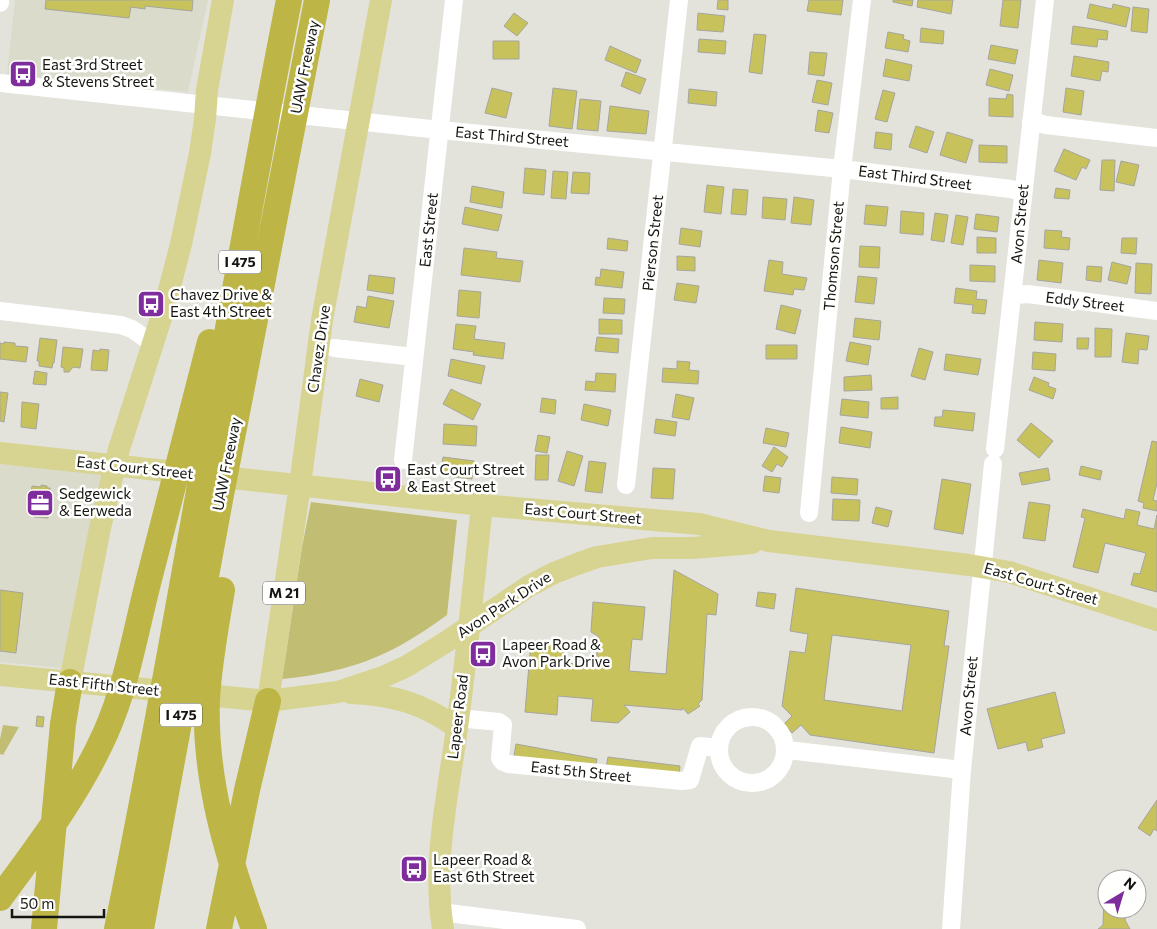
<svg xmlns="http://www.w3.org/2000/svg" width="1157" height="929" viewBox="0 0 1157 929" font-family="Commissioner,sans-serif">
<rect width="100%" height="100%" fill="#e3e3dc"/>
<!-- built -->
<path fill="#dbdbcc" d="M15 0H208L188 92 7 74Z
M0 464 102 473 62 668 0 662Z"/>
<!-- green -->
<path fill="#c1bd73" d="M311 502 457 520 447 615C432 626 417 636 401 645 364 666 323 675 282 679L302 547Z
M3 725 19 727 3 755 0 754V739Z"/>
<!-- building -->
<path fill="#c8c25d" stroke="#a5a59f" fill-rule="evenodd" d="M46 0H193L192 11 145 6V9L131 7 129 18 45 9Z
M718 0H728V10L717 9Z
M809 0H843L841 15 807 11Z
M893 0H913L912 6 893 2Z
M918 0H953L951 14 917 7Z
M1003 0H1021L1018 28 1000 26Z
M1090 4 1112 9 1113 4 1130 8 1126 27 1087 18Z
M1133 7 1149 9 1147 33 1131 31Z
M514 13 528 23 517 36 504 26Z
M698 13 725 16 723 32 697 30Z
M1073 26 1108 31 1107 40 1098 39 1097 47 1071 44Z
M921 28 944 31 943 44 920 42Z
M888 32 904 35 903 39 910 41 908 52 885 48Z
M754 34 766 35 762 74 749 72Z
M699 39 726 41 725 54 698 52Z
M493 41H519V59H493Z
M991 45 1018 50 1015 64 988 59Z
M610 46 641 60 636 73 605 60Z
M810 52 827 53 824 76 808 74Z
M1074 56 1109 62 1108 72 1102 71 1100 81 1071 76Z
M886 59 912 65 909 81 883 76Z
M990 69 1013 75 1009 91 986 85Z
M626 72 646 79 640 94 621 86Z
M817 80 832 83 828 105 812 102Z
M492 88 512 93 506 118 485 113Z
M553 88 577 91 572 129 549 126Z
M1066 88 1084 91 1081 115 1063 112Z
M689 89 717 92 716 106 688 103Z
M883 90 895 93 887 122 875 119Z
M1007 94 1013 95V117L989 116V98L1006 99Z
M580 99 601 101 598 131 577 129Z
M610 106 649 111 646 134 607 131Z
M818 110 833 113 829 133 815 131Z
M916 126 934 132 927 153 909 147Z
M876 132 892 134 891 150 874 148Z
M947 132 973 140 966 163 940 155Z
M979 145 1007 146V163L979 162Z
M1064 149 1090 160 1086 169 1082 167 1076 180 1054 171Z
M1102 160H1115L1114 191 1100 190Z
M1121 161 1139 165 1134 186 1116 182Z
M525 168 546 170 544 195 523 193Z
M553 171 568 172 566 199 551 198Z
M573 172 590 173 589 194 571 193Z
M707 185 724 187 721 214 704 212Z
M472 186 504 192 502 208 470 202Z
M1056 188 1070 190 1069 199 1054 198Z
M733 189 748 190 746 215 731 214Z
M763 197 787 199 785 220 762 218Z
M794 197 814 200 811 225 791 223Z
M866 205 888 207 886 226 864 224Z
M465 207 502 215 498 231 462 224Z
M901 211 924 213 923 235 900 233Z
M935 213 948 215 944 242 931 240Z
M976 214 999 217 997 232 974 229Z
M956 215 968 217 963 245 951 243Z
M681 228 702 231 700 247 679 244Z
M1045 230 1062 231 1061 237 1070 238 1069 250 1044 248Z
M977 237 996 238V253H977Z
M608 238 628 241 627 251 607 249Z
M1122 238H1137L1136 254 1121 253Z
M860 246 880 247 879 268 859 267Z
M464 248 497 252 496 258 523 261 520 282 461 275Z
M677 256 695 257V271L677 270Z
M769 260 783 262 782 274 807 278 804 290 794 289 793 295 764 291Z
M1039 260 1063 263 1061 283 1037 280Z
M1112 262 1131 267 1127 284 1108 280Z
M1136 263 1152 264 1151 294 1135 293Z
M970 265 995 266V282L970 281Z
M1087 266 1102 267 1101 282 1086 280Z
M601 269 624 272 622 288 595 285 596 277 600 278Z
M369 275 395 278 393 294 367 290Z
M858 276 877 278 874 304 855 302Z
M677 283 699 286 696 303 674 300Z
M956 288 977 291 976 299 987 300 985 314 972 313 973 305 954 303Z
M459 290 481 292 479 318 457 316Z
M368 296 394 301 389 328 354 322 357 306 366 308Z
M604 298 625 299 624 314 603 313Z
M781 305 801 310 795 334 776 329Z
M855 318 881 321 879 340 853 337Z
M599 319 622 320V334H599Z
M1035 322 1063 324 1062 342 1034 340Z
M456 324 476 326 474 339 505 343 503 359 473 355 474 352 453 349Z
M1095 328 1112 329 1111 357H1095Z
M1126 333 1149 336 1147 350 1139 349 1138 364 1122 362Z
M597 337 619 339 618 353 595 351Z
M40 338 57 340 54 363H53L52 368 39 366V361H37Z
M1077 338H1089L1088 349H1077Z
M4 342 15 343V346L28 347 26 362 0 359V343L4 344Z
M850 342 871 346 868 365 846 361Z
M766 345H797V359H766Z
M63 347 83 349 80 368 73 367 69 372H64V368L61 367Z
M919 348 933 352 925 380 911 376Z
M100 349 109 350 107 371 91 370 93 350 100 351Z
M1033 352 1056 354 1055 371 1032 369Z
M946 354 981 359 978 375 944 370Z
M451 359 485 366 481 384 448 376Z
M677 361 690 362 689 370 699 371 698 384 662 382 663 368 677 369Z
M35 371 47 373 46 385 33 384Z
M596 373 616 374 615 392 585 390 586 381 595 382Z
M871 375 872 390 844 391V377Z
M1034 377 1049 383 1048 386 1056 389 1053 399 1029 390Z
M360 379 383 385 379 402 356 396Z
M451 389 481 404 473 420 443 404Z
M0 392 8 393 4 422 0 421Z
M676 394 694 398 689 420 672 417Z
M898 397V409H881V398Z
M542 398 556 400 555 414 540 412Z
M842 399 869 402 868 418 840 415Z
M22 402 39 404 36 429 21 427Z
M584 404 611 410 608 426 581 420Z
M943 410 975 413 973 431 934 426 935 417H942Z
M656 419 677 422 675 436 654 433Z
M1031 423 1053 441 1039 458 1017 440Z
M444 424 477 426 476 446 443 444Z
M841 427 872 432 870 448 839 443Z
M766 428 789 433 786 447 763 443Z
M538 435 550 437 547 453 535 451Z
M1152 441 1157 442V483L1153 500 1157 501V511L1143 508 1144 503 1138 501Z
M774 447 788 457 782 467 777 464 772 472 762 466Z
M567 451 583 456 574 486 558 481Z
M536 455H549L548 480H535Z
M443 457 474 461 472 479 440 475Z
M589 461 606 463 602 493 585 491Z
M1081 466 1102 471 1100 480 1079 475Z
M653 468 675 469 673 499 651 498Z
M1048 468 1050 480 1022 485 1019 473Z
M765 476 781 478 779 493 763 491Z
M832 477 858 479 857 495 831 493Z
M942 479 971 484 963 534 934 529Z
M41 485 47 486V488H50L48 518 34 517V513L29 512 32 486 41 487Z
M833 499 860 500 859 521 832 520Z
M1029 502 1050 505 1045 541 1023 538Z
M876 507 892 511 888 527 872 523Z
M1083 509 1124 519 1126 509 1140 512 1137 525 1154 529 1157 515V592L1131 585 1134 573 1140 574 1146 553 1105 543 1098 573 1073 567 1085 518 1081 517Z
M674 570 718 594 716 615 707 614 702 700 698 704 700 706 688 714 683 708 682 710 624 705 630 712 618 723 591 721 593 699 558 696 557 715 525 712 531 641 565 644 563 663 596 665 598 636 591 632 593 602 645 607 642 640 632 639 629 671 666 674Z
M796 588 949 611 944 646H949L934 753 810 735 801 725 792 733 784 724 792 716 782 706 790 651 805 653 808 634 790 631ZM832 635 911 645 902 711 824 700Z
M0 590 23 593 16 653 0 651Z
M758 592 776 594 774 609 756 606Z
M1055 692 1065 733 1041 739 1043 747 1028 751 1026 742 998 749 987 709Z
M37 716 44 717 43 727 36 726Z
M516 744 597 759 595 770 514 756Z
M608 757 680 766 679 778 606 768Z
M1157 800V831L1154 829 1150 836 1138 828Z
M1137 883 1145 895 1137 901Z
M1104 896H1107V909H1126L1125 920 1130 929H1098L1103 925Z"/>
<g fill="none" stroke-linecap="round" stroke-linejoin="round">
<!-- minor -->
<path stroke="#fff" stroke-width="18" d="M0 3V0
M0 83 440 130 842 169 1011 189 1023 193
M1031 121 1046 125 1157 138
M1014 295 1028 294 1157 311
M0 311 121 325 132 329 153 344
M334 348 414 357
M995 449C1013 299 1027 149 1045 0
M403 460 454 0
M626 485 679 0
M809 513 842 169 862 0
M719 750a33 33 0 1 1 66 0a33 33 0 1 1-66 0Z
M458 718 499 722 503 725 500 758 503 762 508 764 682 781 690 780 700 746 718 748
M787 750 962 770
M440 912 577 929
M951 929 962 770 993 464"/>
<!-- major -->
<path stroke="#d7d390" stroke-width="22" d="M0 453 482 505 699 524 769 541 969 565 1009 572 1157 620
M0 675 268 701 338 692 383 677 407 666 446 642 529 586 554 573 577 564 597 557 652 548H693L752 543
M70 682 100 528 119 449 164 309 181 244 200 153 205 119 207 90 223 0
M351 693C393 695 423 703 457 728
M268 701 300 485 322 320 381 0
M443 929C432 862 448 795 457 728 467 654 474 580 482 505"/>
<!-- highway -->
<path stroke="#bdb646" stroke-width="26" d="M222 590C216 626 209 663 207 699 204 779 227 855 254 929
M0 898C39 845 79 793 106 732 126 687 135 635 147 587 168 505 189 423 210 342
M44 929 63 724 70 682
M117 929C180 620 228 309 289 0
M141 929 220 500 317 0
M219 929 247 790 268 701"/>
</g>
<!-- icons -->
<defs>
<g id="bus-square" transform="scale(1.4375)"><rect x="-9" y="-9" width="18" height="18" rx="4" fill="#7f2d9c" stroke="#fffffe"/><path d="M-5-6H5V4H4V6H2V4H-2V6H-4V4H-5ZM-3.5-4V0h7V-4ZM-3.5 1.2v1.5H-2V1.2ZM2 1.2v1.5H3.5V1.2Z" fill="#fff"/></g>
<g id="office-square" transform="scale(1.4375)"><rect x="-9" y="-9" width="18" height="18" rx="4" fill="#7f2d9c" stroke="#fffffe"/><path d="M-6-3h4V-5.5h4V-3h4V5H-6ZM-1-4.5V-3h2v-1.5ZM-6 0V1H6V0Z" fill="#fff"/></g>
</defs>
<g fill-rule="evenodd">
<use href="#bus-square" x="23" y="74"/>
<use href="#bus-square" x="151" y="304"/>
<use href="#bus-square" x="388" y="479"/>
<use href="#office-square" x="40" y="503"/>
<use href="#bus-square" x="483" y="654"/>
<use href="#bus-square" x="414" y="869"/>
</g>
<g text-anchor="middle" stroke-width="5" stroke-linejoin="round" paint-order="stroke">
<!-- shield labels -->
<g fill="#fffffe" stroke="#5b5b59" stroke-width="1">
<rect x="219" y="250.5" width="42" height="23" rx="4"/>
<rect x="263" y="581.5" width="42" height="23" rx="4"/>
<rect x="160" y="703.5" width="42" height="23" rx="4"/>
</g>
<g font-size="14" font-weight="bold" fill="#151512">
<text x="240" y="267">I 475</text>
<text x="284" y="598">M 21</text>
<text x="181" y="720">I 475</text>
</g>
<!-- poi labels -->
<g font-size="15" fill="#151512" stroke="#fffffe" text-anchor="start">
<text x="42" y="70">East 3rd Street<tspan x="42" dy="17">&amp; Stevens Street</tspan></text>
<text x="170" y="300">Chavez Drive &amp;<tspan x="170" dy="17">East 4th Street</tspan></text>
<text x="407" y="475">East Court Street<tspan x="407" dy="17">&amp; East Street</tspan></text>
<text x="59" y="499">Sedgewick<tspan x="59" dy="17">&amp; Eerweda</tspan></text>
<text x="502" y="650">Lapeer Road &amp;<tspan x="502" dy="17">Avon Park Drive</tspan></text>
<text x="433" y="865">Lapeer Road &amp;<tspan x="433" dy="17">East 6th Street</tspan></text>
</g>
<!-- street labels -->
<g font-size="15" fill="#151512" stroke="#fffffe">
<text transform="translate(305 67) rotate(-79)" y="5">UAW Freeway</text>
<text transform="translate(512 137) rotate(5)" y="5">East Third Street</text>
<text transform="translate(915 178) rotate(7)" y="5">East Third Street</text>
<text transform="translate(1020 224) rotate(-85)" y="5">Avon Street</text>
<text transform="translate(429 230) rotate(-84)" y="5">East Street</text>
<text transform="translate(653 243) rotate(-84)" y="5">Pierson Street</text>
<text transform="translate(834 256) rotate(-85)" y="5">Thomson Street</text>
<text transform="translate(1085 302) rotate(7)" y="5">Eddy Street</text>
<text transform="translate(319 349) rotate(-82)" y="5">Chavez Drive</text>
<text transform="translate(227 464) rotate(-79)" y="5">UAW Freeway</text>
<text transform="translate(135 468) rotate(6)" y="5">East Court Street</text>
<text transform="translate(583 514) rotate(5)" y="5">East Court Street</text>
<text transform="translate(1041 584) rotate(16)" y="5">East Court Street</text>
<text transform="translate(504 605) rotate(-33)" y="5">Avon Park Drive</text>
<text transform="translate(104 685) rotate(6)" y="5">East Fifth Street</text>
<text transform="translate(969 696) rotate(-85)" y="5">Avon Street</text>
<text transform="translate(458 717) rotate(-83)" y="5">Lapeer Road</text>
<text transform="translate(581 772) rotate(6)" y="5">East 5th Street</text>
</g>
</g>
<!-- north arrow -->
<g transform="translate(1122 894) rotate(38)"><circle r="24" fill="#fffffe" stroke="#a1a1a0"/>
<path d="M0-4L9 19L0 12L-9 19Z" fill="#7f2d9c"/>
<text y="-8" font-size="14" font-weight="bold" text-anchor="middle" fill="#151512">N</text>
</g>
<!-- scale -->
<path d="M12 909v8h92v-8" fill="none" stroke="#151512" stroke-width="2.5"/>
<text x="20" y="909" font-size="15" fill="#151512" stroke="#fffffe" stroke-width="4" paint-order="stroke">50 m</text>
</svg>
